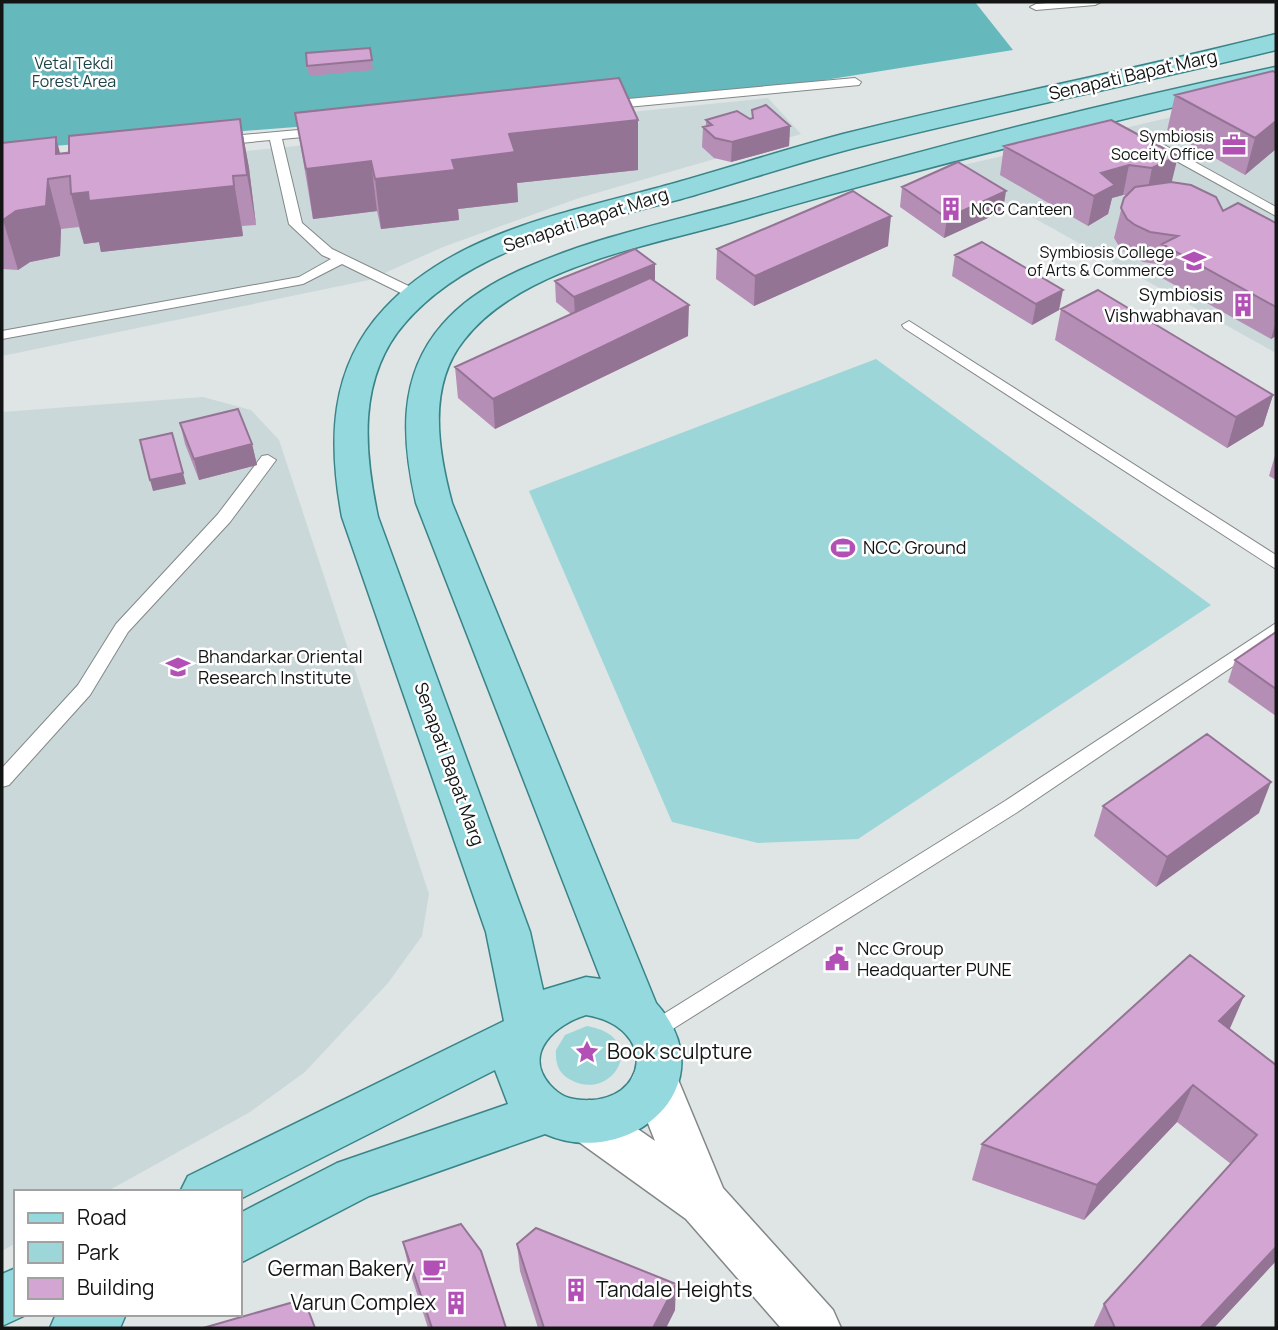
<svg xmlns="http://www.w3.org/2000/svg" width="1278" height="1330" viewBox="0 0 1278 1330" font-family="Manrope,sans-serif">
<rect width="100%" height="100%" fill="#dfe4e4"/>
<!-- built -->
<path fill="#cad8d9" d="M1276 93V353L946 169Z
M2 95 39 172 768 98 801 134 579 198 443 247 369 280 2 356Z
M203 397 251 410 279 440 429 894 422 936 388 983 305 1072 250 1112 106 1192H16V1243L2 1251V412Z"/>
<!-- green -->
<path fill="#9cd6d8" d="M876 359 1211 605 858 839 758 843 672 822 529 491Z
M587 1026C650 1037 614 1101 573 1081 559 1075 555 1064 556 1050L565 1035Z"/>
<!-- forest -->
<path fill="#65b9bd" d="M2 2H975L1013 50 756 91 2 150Z"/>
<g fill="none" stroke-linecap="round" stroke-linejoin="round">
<!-- service casing -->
<g stroke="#838787" stroke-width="2">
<path id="service" d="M1058 2H1101L1095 5 1036 10 1030 7 1036 4Z
M855 78 861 82 859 85 606 109 600 105 606 101Z
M320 128 324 129V135L282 139 302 223 332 249 421 292V298H411L342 264 303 284 2 339V331L299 277 331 259 322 255 289 224 270 140 220 145 214 141 220 137Z
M1157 141 1276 207V216L1153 148V142Z
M909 321 1276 555V569L904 328 902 325Z
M268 455 276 460 230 522 128 632 90 695 9 785 2 787V768L78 685 116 624 218 514 262 456Z
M1276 623V637L1019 811 660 1037 653 1040 646 1037 643 1031 646 1025 1005 801Z"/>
</g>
<!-- tertiary casing -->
<g stroke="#838787" stroke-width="3">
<path id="tertiary" d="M655 1059 672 1065 723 1188 833 1310 841 1328H781L686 1219 572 1137 565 1122 572 1107 589 1100 606 1107 655 1141 631 1080 638 1065Z"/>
</g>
<!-- primary casing -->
<g stroke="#388488" stroke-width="3">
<path id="primary" d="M1276 34V50C1137 84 997 112 858 147 803 161 750 179 695 195 597 223 475 242 405 323 357 378 364 451 378 517L530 932 543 990 586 977 601 979 416 503C402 441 397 377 442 325 465 298 498 279 530 266 599 236 674 221 746 201 920 150 1098 104 1276 67V83C1099 124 922 167 747 218 659 244 523 264 464 340 427 386 438 451 452 503L656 1003C729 1085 630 1171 545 1134L369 1196 240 1263V1213L337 1163 508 1104 495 1070 240 1199V1192H180L188 1176 504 1021 486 932 342 517C328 442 329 368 384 309 458 229 576 211 675 183 731 167 787 149 843 134 987 98 1132 70 1276 34ZM586 1015C659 1027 649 1104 582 1100 568 1099 560 1096 550 1085 522 1053 556 1024 586 1015Z
M16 1268V1314H28L2 1326V1274Z
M56 1314H126L120 1328H50Z"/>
</g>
<!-- service -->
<use href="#service" fill="#fff" fill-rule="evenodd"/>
<!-- tertiary -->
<use href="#tertiary" fill="#fff" fill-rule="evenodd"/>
<!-- primary -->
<use href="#primary" fill="#94d9dd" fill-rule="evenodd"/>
</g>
<!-- wall -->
<path fill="#b58eb5" d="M370 48 373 70 309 76 306 53Z
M1276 73V149L1245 175 1167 131 1175 95Z
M752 110 790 126 789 146 731 162 714 158 702 147 703 127 706 126V120L750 119H752Z
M295 113 638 170 517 183 518 202 458 209 459 220 381 229 377 211 313 219Z
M240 119 249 168 256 225 242 226 243 236 101 252 99 242 84 244 79 227 61 229 60 256 30 262 18 270 2 269V143L60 153Z
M1004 146 1178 156 1171 182 1223 211 1276 223V336L1271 339 1155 274 1157 264 1143 262 1129 255 1120 248 1114 238 1124 198 1126 195H1123L1112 198 1108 214 1088 226 1000 175Z
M902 187 1003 211 944 238 900 207Z
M888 246 754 306 716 279 717 249Z
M955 255 1059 310 1032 325 952 276Z
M555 281 655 282 688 336 495 429 458 398 455 367 571 314 556 302Z
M1061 309 1273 395 1263 426 1227 448 1055 340Z
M180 423 252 444 257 465 199 480 185 444Z
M1276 452V480L1269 476Z
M1276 632V716L1228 682 1235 660Z
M1103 806 1259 813 1156 887 1094 836Z
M1230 1029 1276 1065V1261L1214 1328H1093L1104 1304 1231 1164 1177 1122 1084 1220 972 1180 982 1144Z
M403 1242 506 1328H428L409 1269Z
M517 1244 675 1310 666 1328H538L520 1271Z"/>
<!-- shaded-wall -->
<path fill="#947494" d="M240 119 249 168 256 225 247 175Z
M638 120V170L517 183 518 202 458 209 459 220 381 229 375 179 452 160 509 134Z
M1276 121V149L1245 175 1255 138Z
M790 126 789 146 731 162 732 142Z
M56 137 66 177 56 154Z
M1178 156 1171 185 1146 198 1152 168Z
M371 161 377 211 313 219 306 169Z
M1129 165 1123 195 1112 198 1108 214 1088 226 1094 196 1101 173Z
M233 176 243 236 101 252 99 242 84 244 71 194Z
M48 179 61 229 60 256 30 262 18 270 3 220Z
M1006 191 1003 211 944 238 947 218Z
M891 216 888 246 754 306 755 276Z
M655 264V285L575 317 574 297Z
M1063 290 1059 310 1032 325 1036 304Z
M689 305 688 336 495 429 493 399Z
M1276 321V336L1271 339Z
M1273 395 1263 426 1227 448 1236 417Z
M252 444 257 465 199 480 194 459Z
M183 473 186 484 153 491 150 480Z
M1271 782 1259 813 1156 887 1167 857Z
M1244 996 1228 1033 1219 1021Z
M1193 1085 1177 1122 1084 1220 1097 1185Z
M1276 1247V1261L1214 1328H1200Z
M676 1284 675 1310 666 1328H653Z"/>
<!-- building -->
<path fill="#d3a5d3" stroke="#947494" stroke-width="2" d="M370 48 372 60 307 66 306 53Z
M1273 71 1276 73V121L1255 138 1175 95Z
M619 78 638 120 509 134 515 152 452 160 455 170 375 179 371 161 306 169 295 113Z
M766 105 790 126 732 142 715 138 703 127 712 125 706 120 737 111 750 119 753 118 752 110Z
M240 119 247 175 233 176 234 186 89 201 88 192 71 194 70 176 48 179 46 206 16 211 3 220H2V143L56 137V154L69 153V136Z
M1111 120 1178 156 1152 168 1129 165 1101 173 1115 185 1094 196 1004 146Z
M958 162 1006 191 947 218 902 187Z
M1171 182 1191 185 1216 197 1223 211 1238 203 1276 223V307L1162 244 1178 236 1150 232 1135 225 1127 219 1121 208 1124 198 1135 187Z
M853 191 891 216 755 276 717 249Z
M982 242 1063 290 1036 304 955 255Z
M635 249 655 264 574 297 555 281Z
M650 278 689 305 493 399 455 367Z
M1098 290 1273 395 1236 417 1061 309Z
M238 409 252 444 194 459 180 423Z
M172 433 183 473 150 480 140 440Z
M1276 632V689L1235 660Z
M1207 734 1271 782 1167 857 1103 806Z
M1190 955 1244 996 1219 1021 1276 1065V1247L1200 1328H1115L1104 1304 1257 1135 1193 1085 1097 1185 982 1144Z
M461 1224 481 1251 506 1328H432L403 1242Z
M536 1228 676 1284 653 1328H544L517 1244Z
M304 1299 315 1328H203Z"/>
<!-- icons -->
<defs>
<g id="office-bare" transform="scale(1.89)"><path d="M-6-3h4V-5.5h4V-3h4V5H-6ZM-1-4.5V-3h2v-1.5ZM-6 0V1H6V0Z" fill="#b350b6" stroke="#fff" stroke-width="2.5" paint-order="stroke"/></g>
<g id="building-bare" transform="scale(1.89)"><path d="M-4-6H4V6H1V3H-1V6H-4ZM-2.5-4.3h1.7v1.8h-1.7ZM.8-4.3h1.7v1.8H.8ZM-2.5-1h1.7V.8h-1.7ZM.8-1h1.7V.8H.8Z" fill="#b350b6" stroke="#fff" stroke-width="2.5" paint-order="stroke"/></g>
<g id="university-bare" transform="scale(1.89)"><path d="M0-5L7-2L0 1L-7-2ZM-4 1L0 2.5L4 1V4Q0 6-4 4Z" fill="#b350b6" stroke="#fff" stroke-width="2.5" paint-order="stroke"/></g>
<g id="stadium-bare" transform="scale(1.89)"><path d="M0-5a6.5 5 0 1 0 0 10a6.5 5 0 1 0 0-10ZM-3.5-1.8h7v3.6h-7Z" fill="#b350b6" stroke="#fff" stroke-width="2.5" paint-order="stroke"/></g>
<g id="civic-bare" transform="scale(1.89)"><path d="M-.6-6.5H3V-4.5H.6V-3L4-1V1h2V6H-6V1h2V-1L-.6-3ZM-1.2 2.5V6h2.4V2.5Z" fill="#b350b6" stroke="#fff" stroke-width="2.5" paint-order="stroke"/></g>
<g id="sight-bare" transform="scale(1.89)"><path d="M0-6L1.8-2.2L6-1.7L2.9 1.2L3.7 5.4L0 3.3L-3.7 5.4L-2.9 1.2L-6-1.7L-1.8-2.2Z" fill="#b350b6" stroke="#fff" stroke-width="2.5" paint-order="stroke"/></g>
<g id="cafe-bare" transform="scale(1.89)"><path d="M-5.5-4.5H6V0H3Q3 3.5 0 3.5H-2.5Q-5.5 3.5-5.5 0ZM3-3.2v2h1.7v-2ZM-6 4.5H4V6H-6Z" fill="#b350b6" stroke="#fff" stroke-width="2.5" paint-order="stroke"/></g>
</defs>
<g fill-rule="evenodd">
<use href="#office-bare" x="1234" y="145"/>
<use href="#building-bare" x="951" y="209"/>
<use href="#university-bare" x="1194" y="261"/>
<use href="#building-bare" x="1243" y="305"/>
<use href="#stadium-bare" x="843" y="548"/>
<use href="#university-bare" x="178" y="667"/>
<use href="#civic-bare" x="837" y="959"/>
<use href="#sight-bare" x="587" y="1052"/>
<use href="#cafe-bare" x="434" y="1269"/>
<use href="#building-bare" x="576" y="1290"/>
<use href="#building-bare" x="456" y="1303"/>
</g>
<g text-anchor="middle" stroke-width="5" stroke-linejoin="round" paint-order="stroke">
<!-- far-park labels -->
<g font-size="16" fill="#1d4446" stroke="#fff">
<text x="74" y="69">Vetal Tekdi<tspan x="74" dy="18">Forest Area</tspan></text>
</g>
<!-- far-poi labels -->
<g font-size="16" fill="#131515" stroke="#fff" text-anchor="end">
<text x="1214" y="142">Symbiosis<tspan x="1214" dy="18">Soceity Office</tspan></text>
<text x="971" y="215" text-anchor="start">NCC Canteen</text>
<text x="1174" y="258">Symbiosis College<tspan x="1174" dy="18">of Arts &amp; Commerce</tspan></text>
</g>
<!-- street labels -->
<g font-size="18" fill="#131515" stroke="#fff">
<text transform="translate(1133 75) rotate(-13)" y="6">Senapati Bapat Marg</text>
<text transform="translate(586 220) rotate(-18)" y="6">Senapati Bapat Marg</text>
<text transform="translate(449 764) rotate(70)" y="6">Senapati Bapat Marg</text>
</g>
<!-- poi labels -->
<g font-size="18" fill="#131515" stroke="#fff" text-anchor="start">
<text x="1223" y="301" text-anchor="end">Symbiosis<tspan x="1223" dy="21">Vishwabhavan</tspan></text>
<text x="863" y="554">NCC Ground</text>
<text x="198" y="663">Bhandarkar Oriental<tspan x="198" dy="21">Research Institute</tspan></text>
<text x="857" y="955">Ncc Group<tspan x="857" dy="21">Headquarter PUNE</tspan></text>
</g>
<!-- near-poi labels -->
<g font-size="21" fill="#131515" stroke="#fff" text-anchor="start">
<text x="607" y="1059">Book sculpture</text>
<text x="414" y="1276" text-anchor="end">German Bakery</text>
<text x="596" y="1297">Tandale Heights</text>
<text x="436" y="1310" text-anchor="end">Varun Complex</text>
</g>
</g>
<!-- border -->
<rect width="1278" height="1330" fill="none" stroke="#131515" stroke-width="7"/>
<!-- legend -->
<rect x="14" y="1190" width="228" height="126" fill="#ffffff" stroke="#a1a1a1" stroke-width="2"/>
<rect x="28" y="1213" width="35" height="10" fill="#94d9dd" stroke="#a1a1a1" stroke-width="2"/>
<text x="77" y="1225" font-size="21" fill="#131515">Road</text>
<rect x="28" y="1242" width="35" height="21" fill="#9cd6d8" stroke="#a1a1a1" stroke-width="2"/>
<text x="77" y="1260" font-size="21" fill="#131515">Park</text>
<rect x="28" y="1278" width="35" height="21" fill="#d3a5d3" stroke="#a1a1a1" stroke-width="2"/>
<text x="77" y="1295" font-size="21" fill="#131515">Building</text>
</svg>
